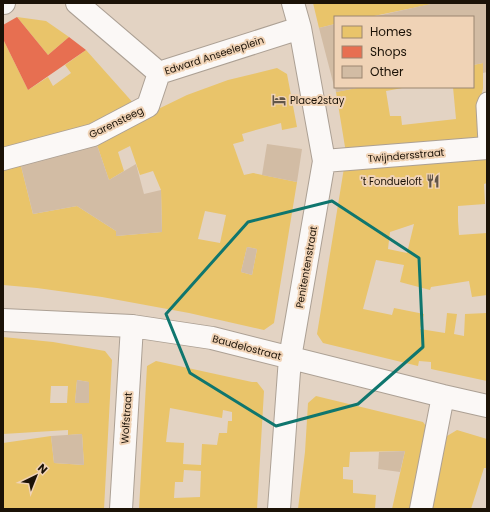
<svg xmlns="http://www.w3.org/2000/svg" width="490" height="512" viewBox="0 0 490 512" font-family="Poppins,sans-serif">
<rect width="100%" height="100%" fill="#e3d3c3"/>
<!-- homes -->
<path fill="#e9c46a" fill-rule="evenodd" d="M313 3H432V4L369 17H335V24L319 28Z
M17 17 46 21 69 37 48 55Z
M3 39 28 90 48 77 53 86 71 73 65 65 86 50 135 105 105 124 3 152Z
M483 63V88L479 108V140L346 153 336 92 361 87H408L386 91 390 116H401L402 125 456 119 453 87H473V65Z
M277 68 287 74 297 127 282 130 281 123 242 134 244 141 233 144 244 175 253 173 297 182 274 323 264 330 189 313 102 297 37 288 3 285V166L20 162 33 214 77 206 116 231V236L162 232 161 190 153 171 140 175 130 146 118 152 124 171 109 180 96 142 150 113 187 95 228 80ZM205 211 226 215 220 243 198 239ZM247 247 257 249 252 275 241 272Z
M487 156V183L484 184 485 204 458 206V221L459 235 487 233V295L472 297 469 281 431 287 430 290 400 282 404 265 376 260 363 309 392 315 394 308 424 314 420 329 445 333 447 313 457 314 454 334 464 336 465 314 487 313V381L431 369V362L419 361 418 366 323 343 317 334 344 168ZM414 224 407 253 388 249 390 232Z
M3 337 53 342 105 351 112 360 104 509H3V443L51 436 54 463 84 465 82 434 68 435V430L3 434ZM77 380 89 382V403H75ZM51 386H68L67 403H50Z
M156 361 252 382H257L264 391 257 509H139L147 366ZM170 408 222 418 223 410 232 412V421H228L227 433H219L217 445 202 444 201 465 183 464 184 443 166 442ZM184 470 201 471 200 497 174 498 175 482H183Z
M316 396 423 422 429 430 413 509H392L405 451 350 452 349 467H343V479L353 480V493L376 495 375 509H298L305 452 308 403Z
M457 430 487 439V465L486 468H484L471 509H431L447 436Z"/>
<!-- shops -->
<path fill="#e76f51" d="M17 17 48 55 69 37 86 50 28 90 3 39V25Z"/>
<!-- building -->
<path fill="#d2bca4" d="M435 3H487V72L483 73V63L473 65V17H372Z
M335 24V86H334L319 28Z
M335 87H358V88L336 92Z
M96 142 109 180 136 164 144 194 161 190 162 232 116 236V231L77 206 33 214 20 162Z
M267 144 302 149 297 182 262 175Z
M247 247 257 249 252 275 241 272Z
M77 380 89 382V403H75Z
M82 434 84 465 54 463 51 436Z
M405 451 400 472 378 469 379 452Z"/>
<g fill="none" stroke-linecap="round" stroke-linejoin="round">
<!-- pedestrian casing -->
<g stroke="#aca094" stroke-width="19">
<path id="pedestrian" d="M487 101 485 106 487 143"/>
</g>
<!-- minor casing -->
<g stroke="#aca094" stroke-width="24">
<path id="minor" d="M3 3H4
M77 3 159 73 300 28 293 3
M3 159 93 135 148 106 159 73
M324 161 487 148
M3 320 132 326 212 338 443 396 487 406
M121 509 132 326
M279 509 290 358 324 161 300 28
M421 509 443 396"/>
</g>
<!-- pedestrian -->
<use href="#pedestrian" stroke="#fbf8f6" stroke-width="17"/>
<!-- minor -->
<use href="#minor" stroke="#fbf8f6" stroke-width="22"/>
</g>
<!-- marked area -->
<path fill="none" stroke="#0f766e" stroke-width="3" stroke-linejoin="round" d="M332 201 419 258 423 347 358 404 276 426 190 373 166 314 248 222Z"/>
<!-- icons -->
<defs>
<g id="hotel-bare" transform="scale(1.08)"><path d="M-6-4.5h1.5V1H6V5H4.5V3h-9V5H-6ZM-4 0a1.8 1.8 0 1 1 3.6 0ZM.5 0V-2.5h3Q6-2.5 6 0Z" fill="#615649" stroke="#f0d3b6" stroke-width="2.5" paint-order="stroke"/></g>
<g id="restaurant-bare" transform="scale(1.08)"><path d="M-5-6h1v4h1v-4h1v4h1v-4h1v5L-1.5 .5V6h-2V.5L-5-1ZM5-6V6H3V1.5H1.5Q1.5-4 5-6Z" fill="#615649" stroke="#f0d3b6" stroke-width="2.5" paint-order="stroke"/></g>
</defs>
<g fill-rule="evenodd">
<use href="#hotel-bare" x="279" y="100"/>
<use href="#restaurant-bare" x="433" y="181"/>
</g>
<g text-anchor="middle" stroke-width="4" stroke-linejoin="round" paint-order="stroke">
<!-- street labels -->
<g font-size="10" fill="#1b1207" stroke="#f0d3b6">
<text transform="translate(214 55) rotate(-18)" y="4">Edward Anseeleplein</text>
<text transform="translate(116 122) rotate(-26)" y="4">Garensteeg</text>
<text transform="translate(406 155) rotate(-5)" y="4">Twijndersstraat</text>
<text transform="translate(306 267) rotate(-80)" y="4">Penitentenstraat</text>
<text transform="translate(247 347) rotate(15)" y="4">Baudelostraat</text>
<text transform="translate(126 418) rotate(-86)" y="4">Wolfstraat</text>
</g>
<!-- poi labels -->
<g font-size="10" fill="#1b1207" stroke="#f0d3b6" text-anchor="start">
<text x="290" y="104">Place2stay</text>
<text x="422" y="185" text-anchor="end">'t Fondueloft</text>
</g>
</g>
<!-- border -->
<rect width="490" height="512" fill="none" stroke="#1b1207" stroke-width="8"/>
<!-- legend -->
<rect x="334" y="16" width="140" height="72" fill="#f0d3b6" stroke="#9b8670"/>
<rect x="342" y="26" width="20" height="12" fill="#e9c46a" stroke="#9b8670"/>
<text x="370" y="36" font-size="12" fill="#1b1207">Homes</text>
<rect x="342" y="46" width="20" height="12" fill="#e76f51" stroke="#9b8670"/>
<text x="370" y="56" font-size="12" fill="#1b1207">Shops</text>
<rect x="342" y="66" width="20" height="12" fill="#d2bca4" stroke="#9b8670"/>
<text x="370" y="76" font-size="12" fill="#1b1207">Other</text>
<!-- north arrow -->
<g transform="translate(36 476) rotate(43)" stroke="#f0d3b6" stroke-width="3" paint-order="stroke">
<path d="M0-3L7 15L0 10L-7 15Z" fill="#1b1207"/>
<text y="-6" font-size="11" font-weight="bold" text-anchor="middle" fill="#1b1207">N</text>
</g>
</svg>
